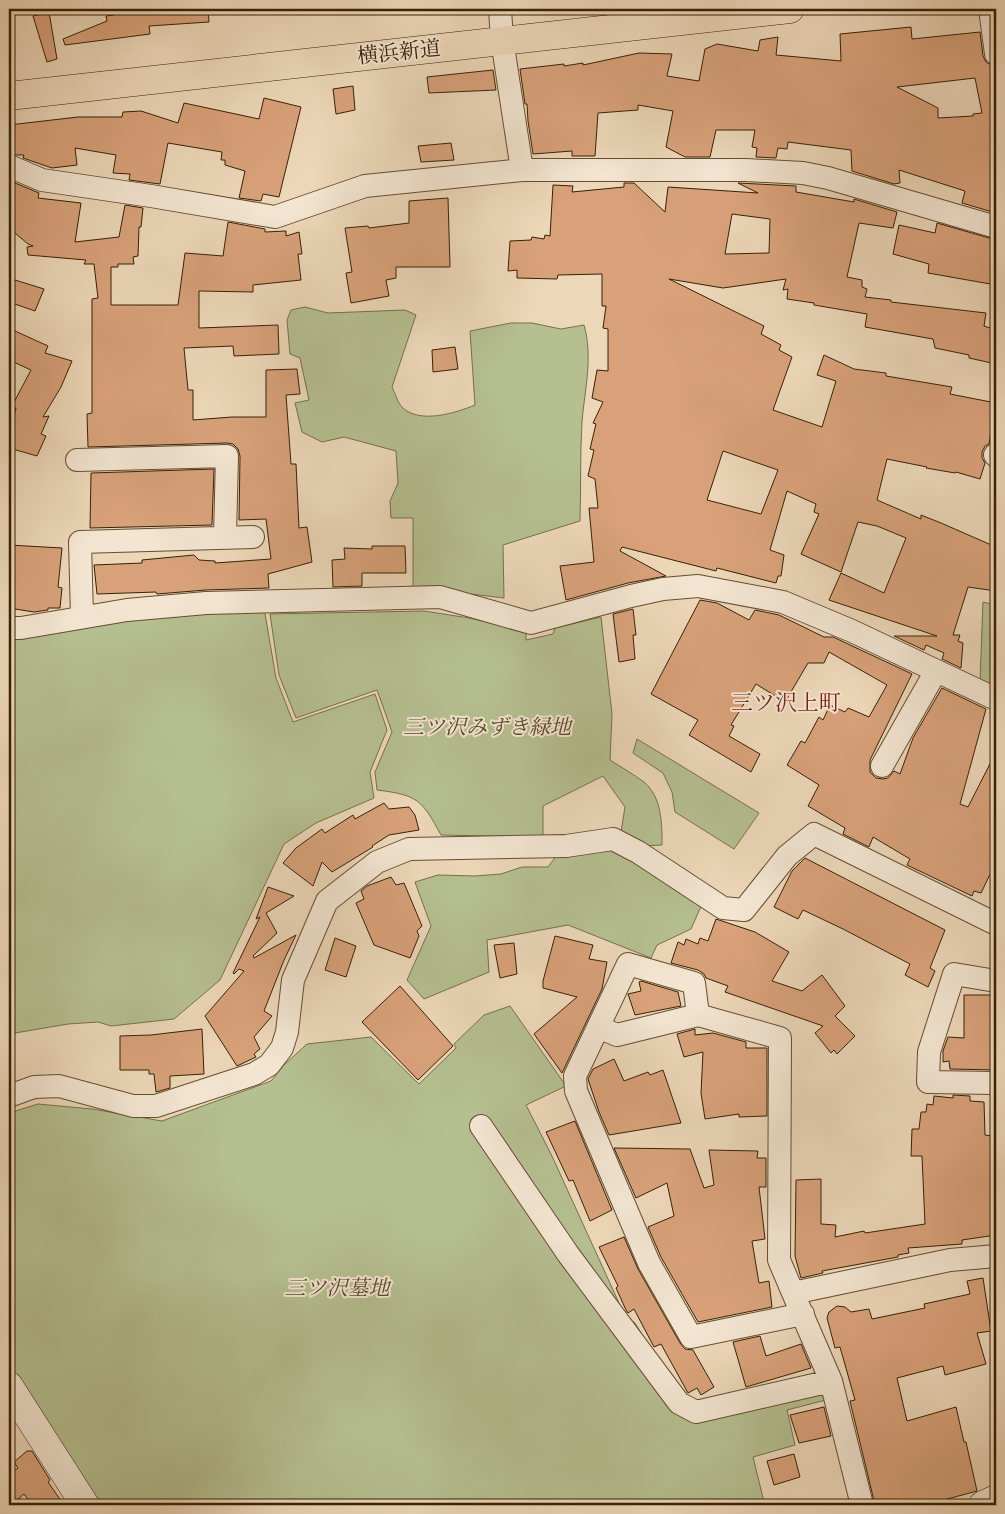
<svg xmlns="http://www.w3.org/2000/svg" width="1005" height="1514" viewBox="0 0 1005 1514" font-family="'IM FELL Double Pica','Noto Serif JP',serif">
<rect width="100%" height="100%" fill="#ecd7b8"/>
<filter id="stains"><feTurbulence type="fractalNoise" baseFrequency=".004" numOctaves="4"/><feColorMatrix values="0 0 0 0 .2 0 0 0 0 .09 0 0 0 0 .02 0 0 0 .5 -.17"/></filter>
<radialGradient id="worn" r=".72"><stop offset=".6" stop-color="#630" stop-opacity="0"/><stop offset="1" stop-color="#630" stop-opacity=".3"/></radialGradient>
<!-- green -->
<path fill="#b5bf90" stroke="#76704a" d="M305 307 328 313 405 310 416 315 392 387C395 393 398 404 403 408 420 424 456 413 475 405L470 331 511 323H532L561 329 584 325C593 356 585 389 582 421 580 454 581 488 580 521L503 545 504 598 438 590 413 591V518H391L390 501 398 483 396 451 344 437 322 442 302 432 295 403 309 400 300 358 290 354 287 320 291 310Z
M983 602 996 605V690L980 682Z
M264 608 276 678 293 722 375 694 387 730 370 772 374 798 316 823 284 844 220 980 174 1019 111 1026 98 1022 68 1024 9 1034V634L83 621Z
M424 611 469 618 526 631V640L553 634 555 628 601 617 612 714 610 760C621 767 633 774 644 782 662 797 662 824 662 845L642 846 621 832 625 807 603 776 543 806V837L441 835C422 800 418 795 377 790L375 772 392 732 377 690 296 718 279 675 270 614Z
M637 739 759 813 734 849 675 812 672 792 663 773 633 753Z
M615 848 702 904 691 929 657 945 651 958 568 925 487 940 489 972 424 999 407 980 431 926 415 882 438 875 475 876 501 874 522 867H548L557 855Z
M510 1006 566 1086 526 1105 551 1154 625 1316 635 1323 694 1420 824 1390 826 1400 787 1410 795 1445 753 1457 764 1502 746 1505H98L9 1365V1113L38 1104 92 1109 162 1121 271 1081 284 1065 307 1044 371 1037 419 1084 456 1048 454 1044 484 1015Z"/>
<!-- building -->
<path fill="#d8a17a" stroke="#372104" fill-rule="evenodd" d="M114 9H208L209 22 149 26 150 34 65 45 63 39 107 21 106 16 114 15Z
M49 12 57 59 47 62 33 16Z
M911 27 912 39 980 32 983 56 986 62 993 66 996 87V213L962 203 965 191 899 170 900 183 894 184 852 171 851 150 788 142 787 149 778 148 776 158 756 157 757 148 752 147 755 130H716L710 157H685L666 147 673 111 638 105V110L598 113 595 156H572V151L533 154 528 121 527 104H525L520 69 564 64V66L583 63V65L639 53 672 54 667 76 699 81 705 49 717 44 758 51 760 40 778 37 776 55 841 61 840 34ZM975 78 982 113 973 114V116L938 118V108L897 87Z
M493 70 496 90 429 93 427 77Z
M353 86 355 110 336 114 333 89Z
M264 98 301 107 279 197 263 194 261 201 239 198 245 171 225 165V160H221L222 152 168 143 160 184 129 180 130 174 113 173 116 155 75 148 77 165 52 168 23 158 24 155H17L10 153 9 125 78 117H122L123 112 141 111 178 123 184 103 259 119Z
M451 143 454 160 421 162 418 146Z
M15 183 39 193 38 198 81 203 75 242 119 237 125 205 143 208 141 227H139L138 256 133 257 134 264H118V267H111V305H178L185 253 223 256 228 222 265 229V232L286 231V236L299 232 302 254H298L301 280 253 285V292L199 291V328L278 325 279 354 234 356 233 346 184 348 188 390H193V420L232 417H266V370L297 369 300 394 286 395 291 464H296L299 528 307 527 312 562 268 574 269 588 206 590 157 594 156 592 97 594 94 565 142 563V560L194 555 199 560 215 561V563L271 559 266 519 239 520 240 456 238 449 233 444 227 443 88 447 87 414 92 413V299L98 298 94 264H84L86 260 28 255 27 247 33 246 28 244 9 228V201Z
M624 183H634L665 212 668 187 758 193 738 183 796 186V192L854 202V199L897 212 893 228 859 223 847 277 862 280V287L867 289 865 297 891 300V302L986 313 984 326 996 330V364L969 358V355L935 348 933 339 865 327 867 314 814 305V303L787 299 788 289 783 290 786 279 723 288 669 279 764 326 761 334 781 345 779 350 792 357 773 410 822 427 836 381 817 375 824 355 854 369 886 373V376L952 387 950 394 996 403 989 444 985 446 982 452V458L985 463 980 479 956 472 955 473 926 468 927 467 887 459 877 500 921 519V515L941 523 996 547V591L968 587 953 635H960L958 641 963 643 961 668 942 659 944 653 926 645 924 650 894 636H937L829 600 841 573 884 593 906 538 877 526 858 522 841 572 801 554 819 514 814 512 816 504 787 491 770 550 784 555 781 576H778L776 583 717 568 716 571 622 547 620 551 666 576 628 583 566 600 560 566 594 562 589 508H598L595 479 588 476 594 450 590 449 596 424 593 423 603 402 592 398 597 370 608 371V329L603 328 606 306H602V274L558 275 557 279 517 278V270L508 271 510 241 531 240 532 237 544 239 545 235 550 236 553 185 573 186 572 192 624 187ZM732 214 770 219 769 253 725 254ZM723 451 778 470 761 514 707 500Z
M448 198 450 267H396V278L386 280 389 296 351 303 346 273 352 272 345 228 368 226 369 228 409 223V201Z
M937 223 996 240V285L928 273 929 264 893 254 899 225 935 233Z
M15 280 44 289 35 311 9 302V294Z
M15 331 48 346 45 353 72 361 61 387 43 417 49 416 41 434 46 436 37 456 9 448V436L16 408 12 406 31 370 9 360V345Z
M455 347 458 369 433 372 432 350Z
M214 469 212 525 90 528 91 473Z
M9 545 62 548 58 587 62 588 60 608H48V610L34 612 9 608Z
M372 546H405L406 573H362V586L333 587 332 560 345 559 344 548 372 549Z
M700 600 717 603 749 620 755 610 779 615 824 637H833L912 674 870 760V772L876 778 883 779 888 778 894 771 900 774 913 738 942 688 986 709 960 804 968 807 996 752V862L981 893 974 891 972 896 907 865 910 859 873 837 869 847 843 834 845 828 808 806 819 785 787 765 801 741 805 743 819 717 823 720 830 705 845 712 848 708 869 717 887 685 829 652 824 663H808L785 702 756 684 731 725 734 726 729 736 760 754 751 772 689 735 698 720 651 694Z
M633 609 636 635H633L635 659 619 662 613 614Z
M384 803 389 809 409 807 415 815 419 830 389 835 372 846 373 847 332 872 322 862 313 886 283 863 296 848 322 829 325 833 353 815 355 819Z
M805 858 945 930 930 968 935 971 928 987 905 975 910 964 843 929 803 910 798 919 774 907 792 871Z
M391 877 396 885 404 883 422 926 417 931 419 936 410 958 374 945 356 903 364 899 361 891 367 886Z
M268 887 294 896 266 913 277 933 253 956 254 958 296 935 284 960 264 1011 272 1016 254 1037 260 1049 254 1054 256 1057 237 1066 205 1016 244 971 239 969 234 974 233 973 260 917 256 919Z
M716 919 755 932 789 952 772 981 802 991 822 975 845 1006 835 1016 855 1036 837 1054 834 1050 831 1053 815 1033 823 1026 725 992 728 986 706 978 704 974 698 970 671 963 678 942 684 945 686 939 698 944 700 938 708 941Z
M555 936 593 945 589 959 607 962 602 989 562 1073 534 1034 577 997 543 988V981Z
M335 938 356 946 346 977 325 970Z
M514 943 517 974 500 978 494 945Z
M641 981 678 992 681 1006 635 1015 628 994 641 991 639 982Z
M400 986 453 1046 418 1080 362 1022Z
M964 995H996V1070L950 1069 949 1061 943 1062V1051L948 1037 964 1038Z
M202 1029 204 1074 170 1076V1088L156 1092 154 1074H149V1070H120V1036L151 1035Z
M695 1029V1035L713 1033 746 1042V1048H767V1116L739 1117V1114L705 1119 701 1093 703 1052 684 1057 677 1034Z
M614 1059 624 1081 648 1072 650 1075 663 1070 681 1123 609 1135 599 1112 588 1079 593 1069Z
M953 1095 970 1096V1101L984 1102 985 1135 992 1136V1138H996V1196H994L996 1235 962 1240V1244L908 1248 909 1253 898 1255V1257L822 1271 823 1273 801 1278 795 1256 796 1180 821 1179V1224L836 1225 835 1237 864 1231 865 1233 925 1224 922 1156H911L912 1129H919L921 1112H926L927 1104 933 1105 934 1096 953 1098Z
M575 1121 612 1210 590 1221 573 1180 569 1181 546 1132Z
M614 1148 690 1149 704 1188 714 1185 709 1150 758 1151 757 1158H766V1187H759L765 1239 752 1241 759 1283 769 1281 772 1307 698 1322 661 1257 648 1227 674 1216 667 1183 636 1198Z
M624 1237 638 1269 680 1343 685 1349 693 1350 714 1387 701 1395 697 1388 688 1393 661 1344 654 1347 634 1309 628 1313 626 1310 616 1288 618 1286 599 1247Z
M983 1278 991 1331 977 1333 986 1364 945 1375 943 1366 897 1378 907 1421 956 1407 964 1442H966L977 1491 925 1505H875L850 1401 855 1400 840 1347 835 1348 827 1318 829 1312 837 1306 845 1307 851 1312 869 1309 872 1319 925 1308 924 1304 970 1294 967 1281Z
M760 1336 766 1356 801 1344 811 1368 746 1387 733 1342Z
M824 1407 831 1436 799 1443 790 1415Z
M27 1451H32L50 1480 48 1482 64 1505H32L24 1494 16 1501 9 1492V1475L18 1468 14 1462Z
M794 1454 800 1477 774 1485 767 1461Z"/>
<g fill="none" stroke-linecap="round" stroke-linejoin="round">
<!-- street casing -->
<g stroke="#644e31" stroke-width="24">
<path id="street" d="M500 9 502 40 522 170
M990 9 996 54
M9 166 42 180 151 196 275 217 365 186 522 170H746L803 173 828 178 996 227
M995 455 996 456
M77 460 227 456 225 537
M82 617 80 542 253 537
M9 628H21L127 610 206 603 440 597 531 623 631 596 663 589 698 586 783 602 852 631 996 699
M882 766 936 671
M996 981 954 974 929 1052 928 1082 996 1083
M698 1015 694 983 628 964 575 1076 576 1091 649 1263 691 1337 803 1314
M598 1027 617 1035 698 1015 780 1038 779 1260 793 1293
M9 1096 34 1087 59 1086 133 1106H156L254 1074 269 1065 282 1048 287 1032 293 980 327 901 377 862 409 849 566 846 613 839 638 852 723 908 744 910 787 856 814 834 996 924
M481 1126 568 1254 679 1403 696 1412 831 1381
M862 1505 831 1381 793 1293 950 1260 996 1256"/>
</g>
<!-- secondary casing -->
<g stroke="#372104" stroke-width="29">
<path id="secondary" d="M9 1386 85 1505
M983 1505 996 1499"/>
</g>
<!-- highway casing -->
<g stroke="#372104" stroke-width="29">
<path id="highway" d="M9 96 790 9"/>
</g>
<!-- street -->
<use href="#street" stroke="#f3e5d1" stroke-width="22"/>
<!-- secondary -->
<use href="#secondary" stroke="#f3e5d1" stroke-width="28"/>
<!-- highway -->
<use href="#highway" stroke="#ecd7b8" stroke-width="28"/>
</g>
<g text-anchor="middle" stroke-width="4" stroke-linejoin="round" paint-order="stroke">
<!-- street labels -->
<g font-size="21" fill="#372104" stroke="#f3e5d1">
<text transform="translate(399 52) rotate(-6)" y="7">横浜新道</text>
</g>
<!-- park labels -->
<g font-size="21" font-style="italic" fill="#564827" stroke="#f3e5d1">
<text x="487" y="734">三ツ沢みずき緑地</text>
<text x="337" y="1295">三ツ沢墓地</text>
</g>
<!-- neighbourhood labels -->
<g font-size="22" fill="#7a1f14" stroke="#f3e5d1">
<text x="786" y="710">三ツ沢上町</text>
</g>
</g>
<!-- margin -->
<rect width="1005" height="1514" fill="none" stroke="#ecd7b8" stroke-width="30"/>
<rect x="10" y="10" width="985" height="1494" fill="none" stroke="#372104" stroke-width="2.5"/>
<rect x="15" y="15" width="975" height="1484" fill="none" stroke="#372104"/>
<rect width="100%" height="100%" filter="url(#stains)"/>
<rect width="100%" height="100%" fill="url(#worn)"/>
</svg>
